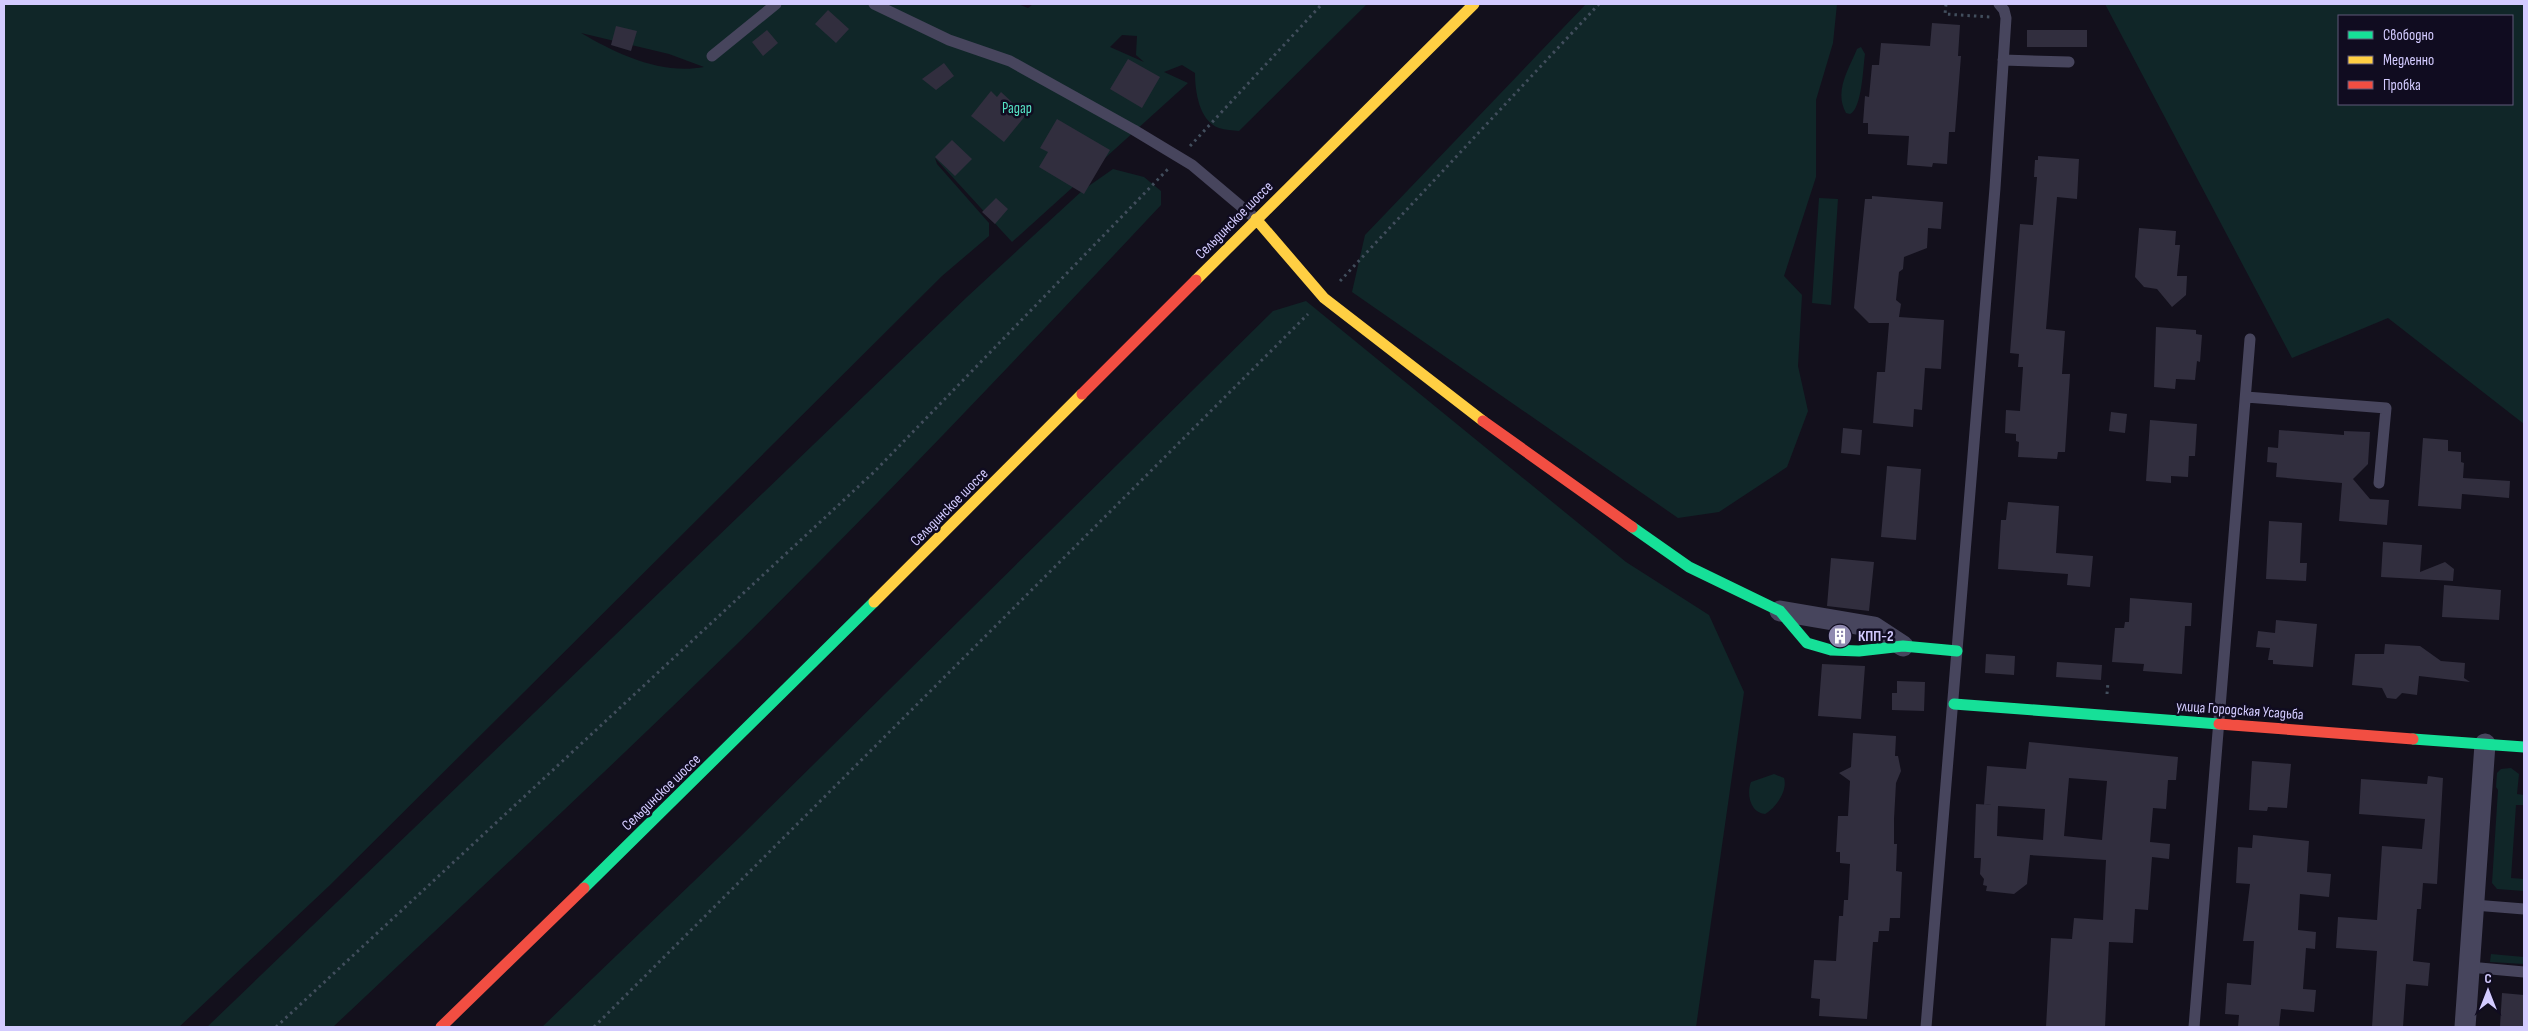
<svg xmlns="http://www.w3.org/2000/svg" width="2528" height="1031" viewBox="0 0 2528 1031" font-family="'Sofia Sans Condensed',sans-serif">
<rect width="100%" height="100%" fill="#13101c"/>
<!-- green -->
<path fill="#102628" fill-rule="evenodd" d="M4 4H1018L1028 8 1033 4H1367L1239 131C1233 130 1225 130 1219 128 1199 121 1195 91 1195 73L1182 65 1164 72 1188 83 1012 242 935 158 937 164 989 223V236L942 276 329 886 179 1027H4ZM581 33 669 54 704 67C661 75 617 54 581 33ZM1122 35 1137 36 1136 55 1144 62 1110 47Z
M1586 4H1837L1833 43 1816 100V177L1784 276 1802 295 1798 366 1808 411 1787 467 1719 512 1678 518 1352 292 1365 235Z
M2105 4H2524V424L2388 318 2292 358ZM2339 16H2512V104H2339Z
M1861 47 1865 54C1863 67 1862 109 1850 114L1846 113C1834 91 1848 71 1857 49Z
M1113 169 1144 177 1161 191V205C1022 353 882 501 737 644 604 774 468 900 333 1027H207L967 297 1083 190Z
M1819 198 1838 199 1831 305 1812 303Z
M1306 301 1626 562 1709 615 1744 692 1696 1027H542L740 837 1273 311Z
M2511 768 2519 774 2517 794 2524 795V805H2516L2511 878 2524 879V891L2497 889 2492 883 2498 790 2496 787 2497 773 2501 769Z
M1774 774 1784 778C1788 790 1776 808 1765 814 1751 813 1746 795 1751 782Z
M2491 954 2524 957V964L2490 962Z"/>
<!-- building -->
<path fill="#312e3e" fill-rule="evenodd" d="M828 10 849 29 836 43 815 24Z
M1932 23 1960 25 1958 56H1961L1955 132H1949L1947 164 1933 163 1932 167 1907 165 1909 136 1868 134V123H1863L1865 96 1869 97 1872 65H1879L1881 43 1930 46Z
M616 26 637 31 631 51 611 45Z
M767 30 778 43 763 56 752 42Z
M2027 30H2087V47H2027Z
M1128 59 1160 77 1142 108 1110 89Z
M944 63 954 76 936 90 922 79Z
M991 91 997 97 1001 92 1026 115 1004 142 971 116Z
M1057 119 1110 150 1084 194 1039 167 1048 152 1040 148Z
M952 140 972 159 955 176 935 157Z
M2038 156 2079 159 2077 199 2057 197 2046 329 2065 331 2062 374H2070L2065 452H2058L2057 459 2018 457 2019 442 2016 441V434L2005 433 2006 410 2020 411 2023 367H2018L2019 354 2010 353 2014 301 2020 224 2033 225 2037 177H2034L2035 160H2038Z
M1872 196 1943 202 1941 229 1928 228 1927 248 1904 257 1903 269 1899 272 1896 300 1901 304 1899 317 1944 320 1941 369 1925 368 1922 410 1914 409 1913 427 1873 423 1877 372H1885L1889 323H1869L1854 308 1865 199H1872Z
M996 198 1008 209 995 224 982 212Z
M2139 228 2176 231 2175 245H2180L2177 276H2187L2186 295 2172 307 2157 289 2144 287 2135 277Z
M2156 327 2196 330V334L2202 335 2200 362 2197 361 2195 380 2176 379 2175 389 2154 387Z
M2111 412 2127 414 2125 433 2109 431Z
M2150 420 2197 424 2195 456H2189L2188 477 2171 476V483L2146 481Z
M1843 428 1862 430 1860 455 1841 453Z
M2279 430 2344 435V431L2370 432 2368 464 2353 479 2370 499 2389 500 2387 525 2339 521 2342 483 2276 477 2277 463 2267 462 2268 447 2278 448Z
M2423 438 2448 440V451L2461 452V462L2464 463 2463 478 2510 481 2509 498 2462 494 2461 509 2418 506Z
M1887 466 1921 469 1916 540 1881 537Z
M2008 502 2059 506 2056 553 2093 556 2090 587 2067 585 2068 574 1998 569 2001 520H2006Z
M2269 521 2302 523 2300 563H2307L2306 581 2266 579Z
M2383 542 2422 545 2420 572 2445 562 2454 569 2453 581 2381 577Z
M1831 558 1874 562 1869 611 1827 606Z
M2444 585 2501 590 2499 620 2442 617Z
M2130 598 2192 603 2191 626H2185L2182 674 2143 671 2144 664 2112 662 2115 628H2124L2125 622H2129Z
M2276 620 2317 624 2313 667 2273 664V660H2268L2270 648 2256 647 2258 631 2275 633Z
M2385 644 2420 646 2441 661 2465 663 2464 678 2470 682 2419 676 2417 695 2402 693 2396 699 2387 698 2382 688 2352 685 2355 654H2384Z
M1986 654 2015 656 2014 675 1985 673Z
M2057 662 2102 665 2101 680 2056 677Z
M1822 664 1865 666 1861 719 1818 716Z
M1897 681 1925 682 1924 711 1892 710V693H1897Z
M1853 733 1896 736 1895 756H1898L1901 771 1896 783 1894 819V844H1897L1896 871 1902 872 1900 918H1890L1889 931H1879L1878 942H1873L1867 1019 1819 1016 1820 999 1811 998 1814 960 1836 961 1839 916H1843L1844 900H1848L1850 864 1840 863V852H1836L1838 816H1848L1850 781 1839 773 1851 767Z
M2029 742 2178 757 2176 780H2168L2166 809 2153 808 2150 842 2170 844 2169 859 2152 857 2148 910 2135 909 2133 943 2109 942 2105 1027H2046L2051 938 2072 939 2074 918 2103 920 2106 860 2030 855 2027 884 2014 894 1986 891 1987 886 1983 885 1984 879 1980 874 1981 858H1974L1976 804 1992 805H1984L1987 766 2026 769ZM2069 778 2107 781 2102 840 2064 836ZM1998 806 2045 809 2043 840 1997 836Z
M2252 761 2291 764 2287 808 2268 807 2267 811 2249 810Z
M2428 776 2443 778 2437 884 2423 883 2421 909H2417L2413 961 2430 963 2428 986 2406 984 2403 1027H2372L2377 951 2336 948 2338 917 2377 920 2382 846 2422 849 2425 819 2359 814 2361 779 2427 784Z
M2253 835 2309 841 2307 872 2331 874 2329 897 2300 894 2298 930 2316 932 2315 949 2306 948 2303 989 2316 990 2314 1012 2281 1009 2279 1027H2238L2239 1015 2225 1014 2227 983 2251 985 2254 941H2243L2250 884 2236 883 2238 847 2252 848Z
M2502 993 2524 995V1027H2500Z"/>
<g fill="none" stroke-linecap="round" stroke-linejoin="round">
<!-- path -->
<path stroke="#424e5d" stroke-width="3" stroke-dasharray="2.5 4" stroke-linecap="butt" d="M1946 4 1945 14 1990 17
M1190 146 1322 4
M1340 281 1599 4
M2107 694 2108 682
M276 1027 874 472 1168 169
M594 1027 1308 314"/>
<!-- lane -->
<path stroke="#47455d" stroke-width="11" d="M874 4 949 40 1010 61 1134 130 1192 165 1256 219
M712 56 776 4
M2003 60 2069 62
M2246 397 2386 408 2379 483
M2474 905 2524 909
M2469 967 2524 972
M1926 1027 1995 188 2006 18 2004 10 1999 4
M2194 1027 2250 339"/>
<!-- street -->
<path stroke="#47455d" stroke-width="21" d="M1780 611 1874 627 1903 646
M2465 1027 2485 744"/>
<!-- fast -->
<path stroke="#16e098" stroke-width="11" d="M1632 527 1689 567 1780 611 1807 643 1831 650 1859 651 1903 646 1957 651
M1954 704 2219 724
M2413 739 2524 747
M584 888 874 602"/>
<!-- slow -->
<path stroke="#ffcf43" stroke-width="11" d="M1256 219 1324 298 1483 421
M1196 280 1474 4
M874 602 1082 394"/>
<!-- jam -->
<path stroke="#f24e42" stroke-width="11" d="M1082 394 1196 280
M1483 421 1632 527
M2219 724 2413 739
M441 1027 584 888"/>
</g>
<!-- icons -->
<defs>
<g id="building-disc" transform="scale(1.25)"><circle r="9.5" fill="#908ab0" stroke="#100c20"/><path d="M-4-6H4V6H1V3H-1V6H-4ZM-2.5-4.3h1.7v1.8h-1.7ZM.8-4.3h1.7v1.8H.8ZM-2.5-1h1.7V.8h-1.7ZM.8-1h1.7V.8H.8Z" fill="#fff"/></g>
</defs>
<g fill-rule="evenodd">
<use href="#building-disc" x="1840" y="636"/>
</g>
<g text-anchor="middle" stroke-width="5" stroke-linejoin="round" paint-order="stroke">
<!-- park labels -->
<g font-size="15" fill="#55e1c4" stroke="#100c20">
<text x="1017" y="113">Радар</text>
</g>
<!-- street labels -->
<g font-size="15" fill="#d3cbff" stroke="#100c20">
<text transform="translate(1234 220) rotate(-45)" y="5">Сельдинское шоссе</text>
<text transform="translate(949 507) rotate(-45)" y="5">Сельдинское шоссе</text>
<text transform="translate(2240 710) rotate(4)" y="5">улица Городская Усадьба</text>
<text transform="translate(661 792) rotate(-44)" y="5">Сельдинское шоссе</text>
</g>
<!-- poi labels -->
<g font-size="15" font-weight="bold" fill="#d3cbff" stroke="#100c20" text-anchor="start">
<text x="1858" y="641">КПП-2</text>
</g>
</g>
<!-- border -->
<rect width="2528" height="1031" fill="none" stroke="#d3cbff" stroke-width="10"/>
<!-- legend -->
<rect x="2338" y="15" width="175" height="90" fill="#100c20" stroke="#5e5879"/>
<rect x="2348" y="31" width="25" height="8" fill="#16e098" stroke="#5e5879"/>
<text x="2383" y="40" font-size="15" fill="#d3cbff">Свободно</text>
<rect x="2348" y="56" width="25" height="8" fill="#ffcf43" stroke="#5e5879"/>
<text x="2383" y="65" font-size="15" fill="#d3cbff">Медленно</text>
<rect x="2348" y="81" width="25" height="8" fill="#f24e42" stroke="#5e5879"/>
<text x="2383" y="90" font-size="15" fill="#d3cbff">Пробка</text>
<!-- north arrow -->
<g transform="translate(2488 991)" stroke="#100c20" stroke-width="4" paint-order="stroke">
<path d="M0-4L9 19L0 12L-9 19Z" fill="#d3cbff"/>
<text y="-8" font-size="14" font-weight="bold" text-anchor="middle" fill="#d3cbff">С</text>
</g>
</svg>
